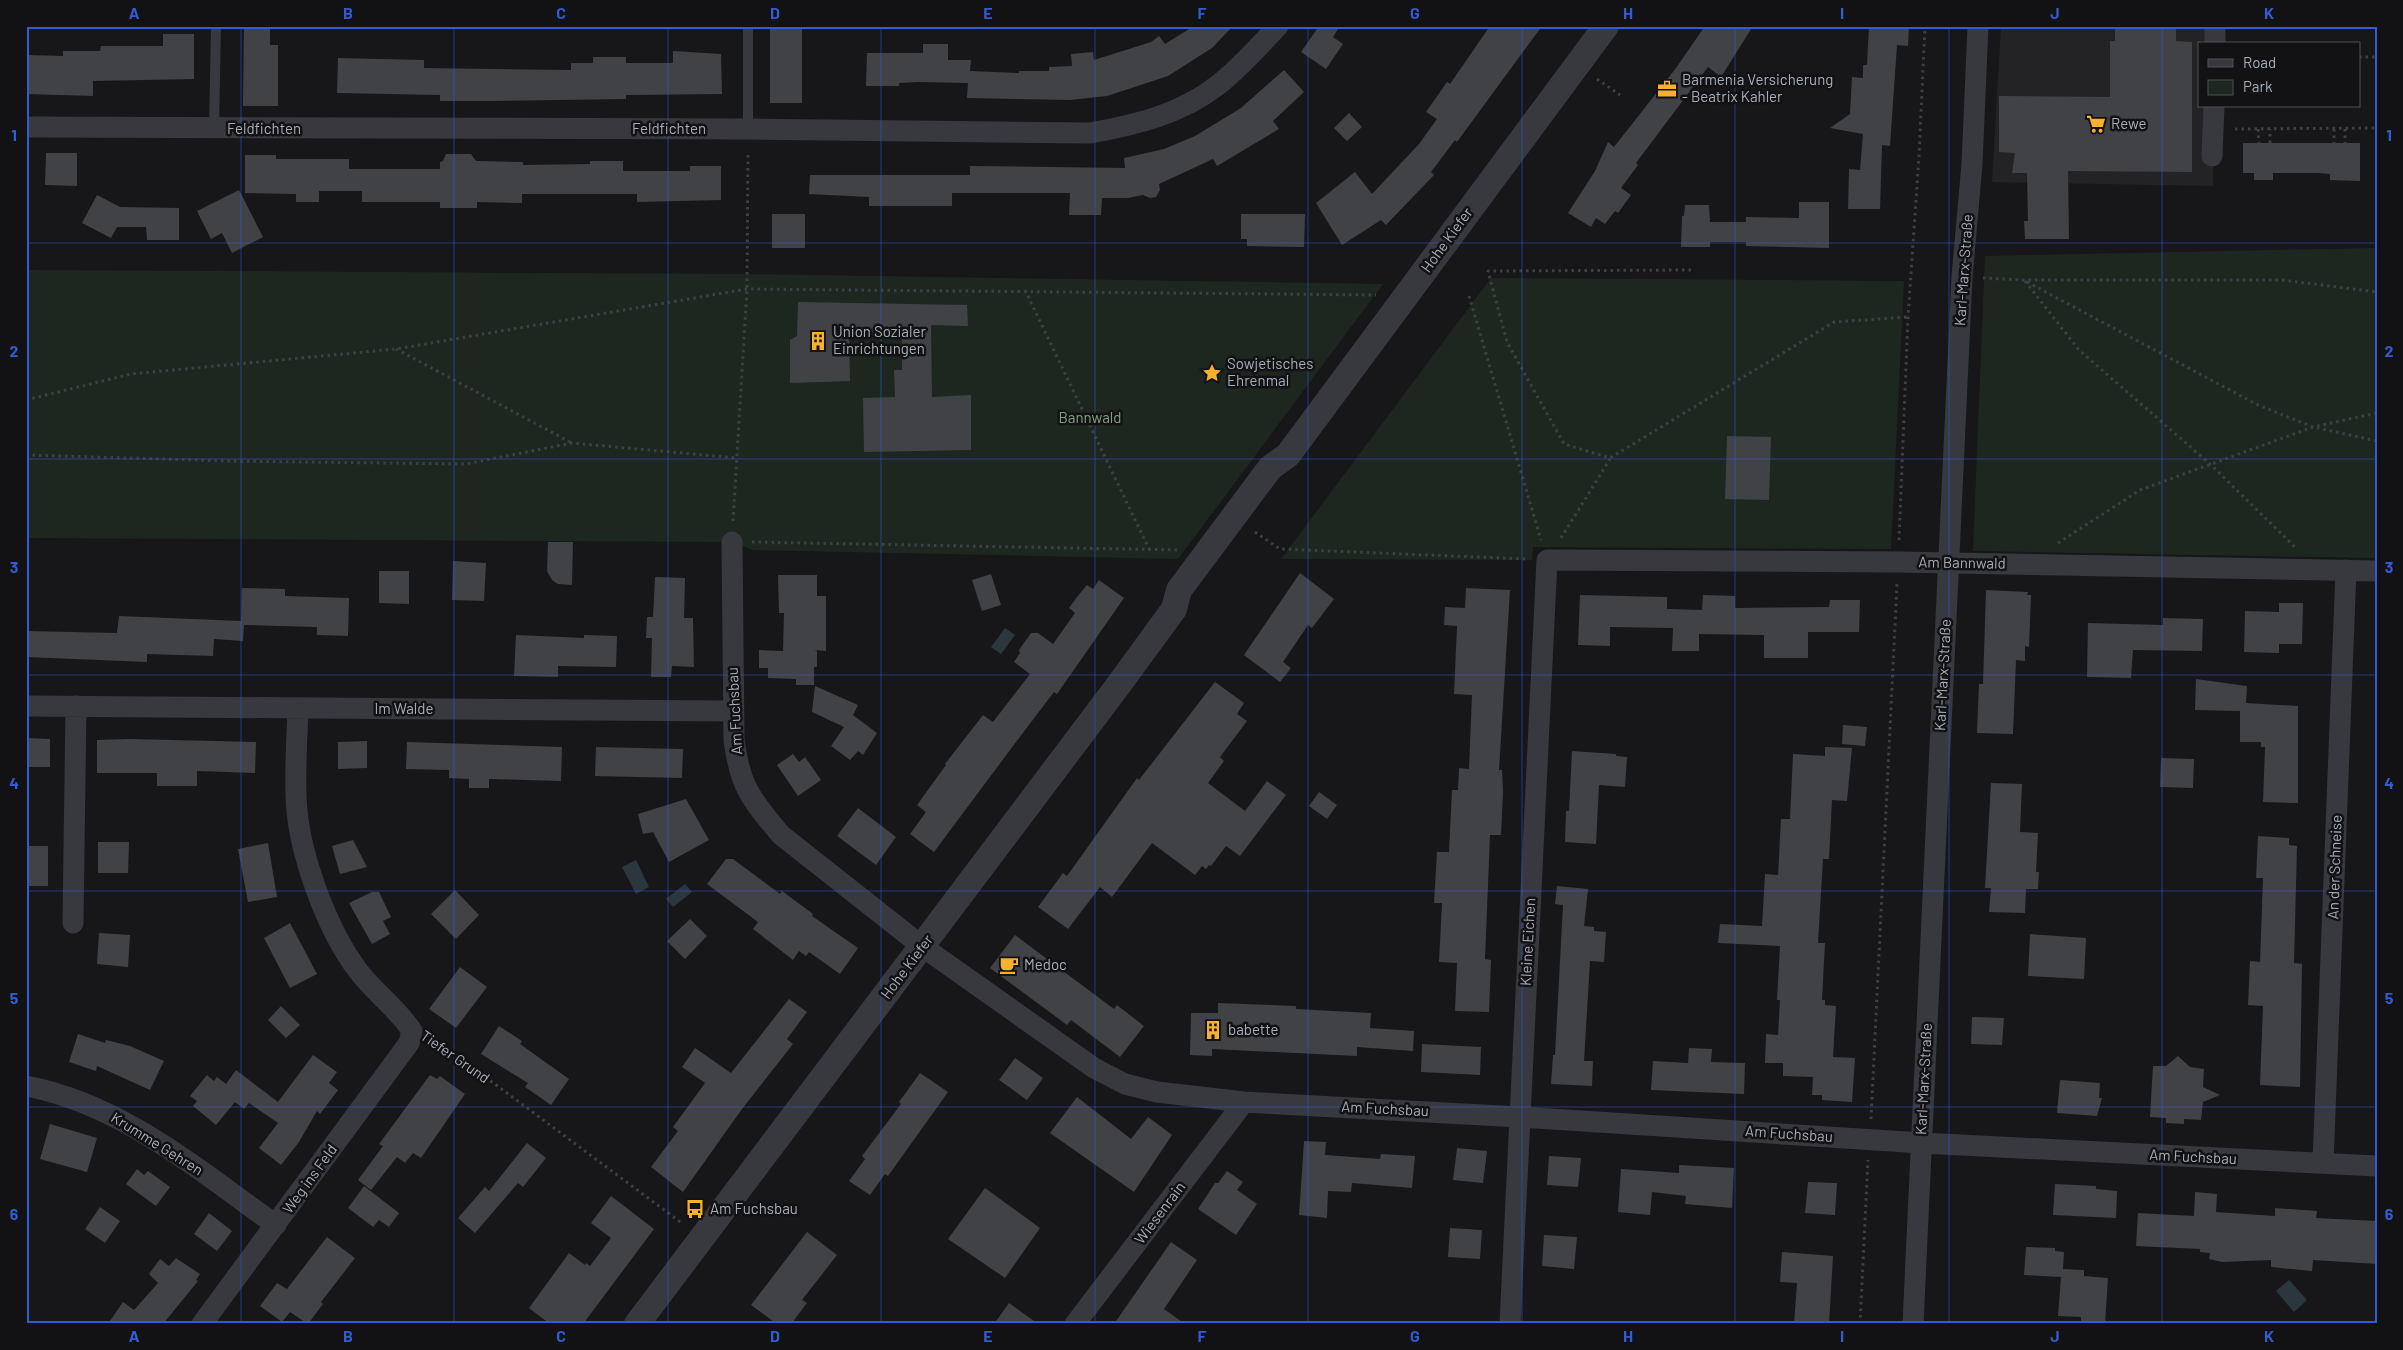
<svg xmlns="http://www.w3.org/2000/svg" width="2403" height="1350" viewBox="0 0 2403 1350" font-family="Barlow,sans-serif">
<rect width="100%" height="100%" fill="#171719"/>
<!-- built -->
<path fill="#232326" d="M2001 26H2215V44H2199V106H2213V186L1992 182Z"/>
<!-- green -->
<path fill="#1e271f" d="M2377 248V558L1973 551 1985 256Z
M26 270 738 274 1383 284 1178 559 753 550 732 542 26 538Z
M1491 278 1904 281 1891 549 1533 547 1532 560 1281 559Z"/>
<!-- water -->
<path fill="#2c363d" d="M1005 628 1015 635 1001 654 991 647Z
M636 860 649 887 636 894 622 867Z
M685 884 692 892 673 907 666 899Z
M2289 1280 2307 1300 2294 1312 2276 1291Z"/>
<!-- building -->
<path fill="#414246" d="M244 26H270V45H278V106H243Z
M770 26H802V103H770Z
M1194 26H1233L1212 48 1168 76 1107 96 1070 100 967 98 968 83 918 82 899 83V86H866L867 53H923V44H948V60H971L970 71 1019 73V71H1049V67L1072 66 1071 54 1093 52 1094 60 1151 42 1159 36 1165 44Z
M1319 26H1340L1333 37 1343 44 1326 69 1301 52Z
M1490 26H1542L1457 142 1455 140 1431 172 1434 175 1386 225 1381 220 1342 245 1316 203 1355 172 1372 194 1419 144 1437 119 1426 112 1447 82 1450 84Z
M1705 26H1753L1721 77 1708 67 1636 163 1638 165 1621 188 1631 195 1618 213 1615 211 1605 224 1596 218 1591 227 1568 213 1595 171 1608 142 1614 147 1676 68Z
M1869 26H1909L1908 46 1897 45 1890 146 1882 145 1880 209H1848L1849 169 1860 170 1863 134 1830 128 1850 114 1852 77 1863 78V65H1867Z
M2115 26H2176V41L2192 42V172L2068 171 2069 239H2025L2024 221H2028L2027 173H2012L2015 153 1999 152V96L2110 97V41H2115Z
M163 34H194V79L93 81V96L26 94V55L63 56V51H100L101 46H163Z
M673 51 721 54 722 94 626 95V99L490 101H440V95L337 93 338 58 424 60V68L571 70V63H593V57H626V63H673Z
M1284 70 1304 92 1273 121 1279 129 1217 166 1213 159 1159 184 1160 190 1156 197 1150 198 1143 195 1128 198H1102L1101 215H1069L1070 193H952V206H869V197L809 194 810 175H970V166L1125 168 1124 158 1164 149 1195 136 1241 108Z
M1349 113 1362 127 1347 141 1334 128Z
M2243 143H2360V181L2330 180V174L2318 173H2273V180H2254V173H2243Z
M46 153H77V186L45 185Z
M446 154H471L476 161 523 162V165L590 164V161H623V171H690V166H721V200L637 202V194H522V203L477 202V208H440V202H362V191H319V202H296V194L245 193V155H276V159H349V169H440V162L443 161Z
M239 190 263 237 232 253 222 233 211 239 197 211Z
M97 195 120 207 179 208V240H147L146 227H117L111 238 82 223Z
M1799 202H1829V248L1746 246V242H1710V247H1681L1682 216H1684L1685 205H1709L1710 222H1746V217L1799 218Z
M772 214H805V248H772Z
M1241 214H1305L1304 247 1247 246V239H1241Z
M798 302 967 305 968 326 931 325 932 397 971 395V450L864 452 863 398 895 397 894 370H902V335L849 336 850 381 790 383V340L797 336Z
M1727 436 1771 437 1769 500 1725 499Z
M548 542H573L572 585 558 584 552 580 547 571Z
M453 561 486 563 484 601 452 600Z
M379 571H409V604L379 603Z
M1300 573 1334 599 1312 628 1308 625 1283 662 1291 668 1280 682 1244 655Z
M991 574 1001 605 982 611 972 580Z
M778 575H817V596H826V651L814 650 817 651V667H814V685H796V679L768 678V668H759V650L783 651 784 613H779Z
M655 577 685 578 684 618H693L694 667 672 666 671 677H651L652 638H646L647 617H653Z
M1099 580 1124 598 1057 694 1054 692 1016 742 934 852 910 834 926 812 917 805 946 765 945 764 983 715 993 722 1030 674 1014 662 1020 653 1019 650 1031 633H1038L1053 644 1075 613 1069 608 1077 597 1087 585 1093 589Z
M242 588 285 589V596L349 598 348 636 317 635V627L244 625 243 641 214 639 213 656 147 654V662L26 657V631L117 633 119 616 241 621Z
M1466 588 1510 590 1499 770H1502L1503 792 1501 835H1490L1485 959 1491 960 1489 1012 1455 1011 1457 963 1439 962 1442 903H1434L1437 852H1449L1452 790H1458L1459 768 1469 769 1472 695 1454 694 1457 626 1444 625 1445 607 1465 608Z
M1986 590 2028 592 2027 595H2031L2029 647 2025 646V661L2016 660 2013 734 1977 733 1979 684H1983Z
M1580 595 1667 597V609L1702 610 1703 595 1735 596V608L1829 607 1830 600H1860L1859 632H1808V658H1764V635L1699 634V651H1672L1673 628 1610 627V646L1578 645Z
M2279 603H2303L2302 644H2279V653L2244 652 2245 611 2279 612Z
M2163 618 2203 619 2202 651 2133 650 2131 678 2087 677 2088 623 2163 625Z
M516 635 584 638V635L617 636 616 667 558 666V677L514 676Z
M2196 679 2247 686 2246 703 2298 706V803L2263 802 2265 747H2261V742H2240V711L2195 710Z
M1215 682 1244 703 1237 714 1247 721 1220 757 1224 761 1208 783 1245 811 1267 781 1286 795 1240 856 1226 846 1211 866 1209 865 1206 869 1202 866 1195 875 1152 843 1112 897 1100 887 1068 929 1038 907 1063 873 1067 876 1137 778 1139 780Z
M815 686 858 705 852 717 853 715 877 733 863 755 858 751 850 760 831 746 844 727 812 712Z
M1843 725 1867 727 1865 746 1842 744Z
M26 738 50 739V767H26Z
M130 739 256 742 255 773 197 771V786H157V773H97V740Z
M367 741V768L338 769V742Z
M407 742 562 747 561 781 489 779V788H469V779L449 778V770L406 769Z
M596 747 683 749 682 778 595 776Z
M1825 747 1852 748 1847 801 1832 800 1829 859H1823L1818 943H1825L1822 1000H1825V1005L1836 1006 1833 1057 1855 1058 1852 1102 1822 1100V1095H1812L1813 1077 1783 1076V1063H1765L1766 1034 1778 1035 1780 1000H1777L1780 946 1718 943 1720 924 1762 926 1765 874 1778 875 1781 819H1790L1793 754 1825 756Z
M1572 751 1616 754V756L1627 757 1625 787 1599 785 1596 844 1565 842 1566 811H1569Z
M793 754 799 762 805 757 821 780 798 796 777 765Z
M2161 758 2194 759 2193 788 2160 787Z
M1991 783 2022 784 2020 832 2038 833 2036 872H2039L2038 889H2026L2025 913 1989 912 1991 888H1985Z
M1319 792 1337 805 1327 819 1309 806Z
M686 799 709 840 669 862 653 832 643 834 638 814Z
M858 808 896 837 876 865 837 836Z
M2258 836 2289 838V845L2297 846 2294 963 2302 964 2300 1087 2260 1085 2263 1006 2248 1005 2250 961 2260 962 2263 878H2256Z
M353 840 367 867 340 874 332 846Z
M98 842H129L128 873H98Z
M268 843 277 897 248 902 238 849Z
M26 846H48V886H26Z
M726 859H733L780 894 782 891 813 914 812 916 858 948 840 974 809 952 806 956 799 951 793 960 753 929 758 922 707 884Z
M1557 886 1588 889 1584 926 1594 927V931L1606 932 1604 962 1590 961 1584 1061H1593L1592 1086 1551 1084 1553 1055H1555L1563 905 1555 904Z
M455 890 479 915 456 939 431 914Z
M372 892H379L391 917 383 921 390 934 372 944 349 903Z
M690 919 707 936 685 959 667 941Z
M290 923 317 974 290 988 264 938Z
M99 933 130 935 128 967 97 964Z
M2030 934 2086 938 2084 979 2028 976Z
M1015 935 1114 1009 1117 1005 1144 1026 1120 1057 1071 1020 1067 1025 990 968Z
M460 967 487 987 456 1028 429 1009Z
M789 999 807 1012 787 1039 793 1044 742 1109 683 1192 651 1167 678 1131 673 1127 705 1083 682 1067 695 1048 731 1073Z
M1218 1003 1296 1006V1009L1371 1013 1370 1028 1414 1031 1413 1051 1357 1047V1056L1212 1049V1056L1190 1055 1191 1013H1218Z
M281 1006 300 1025 286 1038 268 1020Z
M1972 1017 2004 1018 2002 1045 1971 1044Z
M499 1026 522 1041 520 1044 569 1079 551 1105 525 1087 528 1083 481 1054Z
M78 1034 105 1043 106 1040 130 1046 164 1061 150 1090 97 1066 96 1071 69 1062Z
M1422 1044 1481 1047 1480 1075 1421 1072Z
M1689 1048 1712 1049 1711 1062 1745 1063 1744 1094 1651 1090 1653 1061 1688 1063Z
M313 1055 337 1072 329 1083 338 1090 320 1114 317 1111 299 1142 281 1165 259 1148 278 1123 249 1103 244 1109 235 1102 216 1125 193 1106 197 1101 190 1096 207 1075 214 1081 217 1077 226 1084 236 1070 278 1102Z
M2178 1056 2190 1067 2204 1069 2203 1087 2220 1095 2203 1102 2201 1120 2184 1119V1124L2166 1123V1118L2150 1117 2153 1066H2166Z
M1015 1058 1043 1078 1027 1100 999 1080Z
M920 1073 948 1092 888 1176 885 1174 870 1195 849 1181 865 1159 862 1156 901 1104 899 1102Z
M430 1075 437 1079 440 1076 465 1094 421 1158 413 1153 405 1163 397 1157 371 1190 358 1180 383 1146 379 1144Z
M2060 1080 2100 1083 2099 1098H2102L2097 1116 2057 1113Z
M1077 1097 1131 1139 1148 1117 1172 1135 1134 1192 1050 1133Z
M50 1124 97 1138 87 1172 40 1159Z
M1304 1141 1326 1142 1325 1155 1380 1159 1381 1154 1415 1156 1412 1188 1352 1183 1351 1192 1328 1191 1327 1218 1299 1215Z
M527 1143 546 1158 523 1187 518 1183 475 1233 458 1218 485 1187 489 1191Z
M1457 1148 1487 1151 1483 1183 1453 1180Z
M1549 1156 1581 1158 1578 1187 1547 1185Z
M1679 1165 1734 1168 1732 1208 1685 1204 1686 1196 1652 1192 1650 1215 1618 1212 1621 1169 1679 1173Z
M137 1169 144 1175 148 1171 170 1187 156 1206 126 1184Z
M1227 1171 1243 1182 1237 1190 1257 1204 1236 1235 1198 1209 1215 1183H1218Z
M1808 1182 1837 1183 1835 1215 1805 1213Z
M2055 1184 2096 1186V1189L2117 1191 2116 1218 2053 1215Z
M364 1186 399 1213 389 1227 379 1220 373 1227 348 1208Z
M985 1188 1040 1228 1005 1278 948 1239Z
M2195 1192 2217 1194 2216 1212 2275 1216V1208L2317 1211 2316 1218 2377 1221V1264L2313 1260 2312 1271 2271 1267V1260L2222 1262 2209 1259 2210 1253 2200 1252V1249L2136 1246 2138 1213 2194 1216Z
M611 1196 654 1229 583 1324H550L529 1308 569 1253 585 1265 586 1263 590 1266 611 1238 591 1223Z
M100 1207 120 1221 105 1243 85 1229Z
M209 1213 232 1231 217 1251 194 1234Z
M1450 1228 1482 1230 1480 1259 1448 1257Z
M807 1232 837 1255 802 1300 807 1303 791 1324H777L751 1305Z
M1544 1235 1577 1237 1574 1269 1542 1266Z
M327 1237 355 1258 321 1302 323 1304 308 1324 290 1312 282 1322 260 1306 277 1283 287 1289Z
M1171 1242 1197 1260 1164 1309 1185 1324H1114Z
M2026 1247 2055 1248V1251L2064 1252 2063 1269 2084 1270V1276L2108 1278 2105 1324H2081V1317L2058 1316 2061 1277 2024 1275Z
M1782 1252 1833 1256 1829 1324H1794L1797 1283 1780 1282Z
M176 1258 200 1274 196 1280 198 1281 163 1324H108L123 1302 134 1310 158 1283 149 1274 160 1259 169 1266Z
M1009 1303 1038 1324H994Z"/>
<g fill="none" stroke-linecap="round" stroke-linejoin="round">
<!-- path -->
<path stroke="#3d4045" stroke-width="3" stroke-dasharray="2.5 4" stroke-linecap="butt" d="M2359 57H2377
M1597 79 1620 95
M2235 129 2377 128
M2258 129 2259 143
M2334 129V143
M2345 129V143
M2270 143V129
M1691 270 1488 271 1507 342 1564 444 1610 458 1834 322 1908 317
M1983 278 2024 280H2282L2377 292
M2025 281 2079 350 2210 464 2296 548
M2027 282 2258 405 2313 427 2377 441
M1025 290 1149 549
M1469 296 1541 540
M396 349 572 443
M26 400 131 374 396 349 747 289 1376 295
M26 455 229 461 466 464 572 443 737 458
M733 521 747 289 748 151
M1255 532 1280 549 1526 559
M1561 538 1610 459
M1899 540 1908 317 1919 156 1925 26
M752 542 1179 550
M2058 543 2140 490 2313 427 2377 413
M433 1038 683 1224
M1871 1119 1897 584
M1860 1324 1868 1160"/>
<!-- service -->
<path stroke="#37393e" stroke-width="10" d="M214 129 216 26
M748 129V26"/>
<!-- minor -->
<path stroke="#37393e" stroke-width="21" d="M2215 44V26
M26 127 748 129 1090 133C1136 125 1181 114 1218 85 1240 68 1259 46 1278 26
M2212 156 2214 106
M732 542 734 740C740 787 751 799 781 835L923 947 1094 1068 1125 1084 1157 1092 1244 1102 1520 1117 1922 1143 2377 1166
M26 706 732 711
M73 923 76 706
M26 1086C122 1104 198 1170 276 1225
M2323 1163 2346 570
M202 1324 409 1043 412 1031C398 1009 375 993 359 972 326 929 297 849 296 795 295 766 297 737 298 708
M1075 1324 1244 1102
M1510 1324 1547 560 1898 562 2377 571
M1913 1324 1962 277 1972 164 1978 26"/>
<!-- tertiary -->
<path stroke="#37393e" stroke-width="26" d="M637 1324 1117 687 1174 609 1179 590 1270 468 1288 455 1606 26"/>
</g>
<!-- grid -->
<path fill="none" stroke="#325cd3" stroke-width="1" stroke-opacity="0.55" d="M241 26V1324M454 26V1324M668 26V1324M881 26V1324M1095 26V1324M1308 26V1324M1522 26V1324M1735 26V1324M1949 26V1324M2162 26V1324M26 243H2377M26 459H2377M26 675H2377M26 891H2377M26 1107H2377"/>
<!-- icons -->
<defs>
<g id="office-bare" transform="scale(1.5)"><path d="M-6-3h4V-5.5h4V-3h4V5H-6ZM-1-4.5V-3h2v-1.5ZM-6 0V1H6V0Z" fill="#f8b02f" stroke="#121214" stroke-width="2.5" paint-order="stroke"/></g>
<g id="supermarket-bare" transform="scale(1.5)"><path d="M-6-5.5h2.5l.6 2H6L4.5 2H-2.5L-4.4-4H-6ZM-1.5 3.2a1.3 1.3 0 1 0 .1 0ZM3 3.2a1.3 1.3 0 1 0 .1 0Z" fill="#f8b02f" stroke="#121214" stroke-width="2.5" paint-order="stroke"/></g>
<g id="building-bare" transform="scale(1.5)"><path d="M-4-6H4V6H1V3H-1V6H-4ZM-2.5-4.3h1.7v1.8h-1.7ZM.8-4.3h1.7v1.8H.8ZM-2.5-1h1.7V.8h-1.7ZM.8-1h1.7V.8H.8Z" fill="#f8b02f" stroke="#121214" stroke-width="2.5" paint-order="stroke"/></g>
<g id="sight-bare" transform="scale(1.5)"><path d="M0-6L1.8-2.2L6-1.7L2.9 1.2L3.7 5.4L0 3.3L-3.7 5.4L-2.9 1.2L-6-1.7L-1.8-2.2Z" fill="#f8b02f" stroke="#121214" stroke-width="2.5" paint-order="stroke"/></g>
<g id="cafe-bare" transform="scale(1.5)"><path d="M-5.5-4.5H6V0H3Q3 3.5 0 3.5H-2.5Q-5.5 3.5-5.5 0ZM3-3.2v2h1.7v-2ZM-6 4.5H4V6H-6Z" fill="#f8b02f" stroke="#121214" stroke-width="2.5" paint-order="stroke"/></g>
<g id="bus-bare" transform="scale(1.5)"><path d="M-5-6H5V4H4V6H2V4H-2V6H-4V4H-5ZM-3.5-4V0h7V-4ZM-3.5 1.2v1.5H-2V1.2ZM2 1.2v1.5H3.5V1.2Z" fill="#f8b02f" stroke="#121214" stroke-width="2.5" paint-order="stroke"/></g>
</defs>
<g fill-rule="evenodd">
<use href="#office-bare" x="1667" y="89"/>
<use href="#supermarket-bare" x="2096" y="124"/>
<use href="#building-bare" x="818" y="341"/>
<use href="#sight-bare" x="1212" y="373"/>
<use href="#cafe-bare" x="1009" y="965"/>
<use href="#building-bare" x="1213" y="1030"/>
<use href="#bus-bare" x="695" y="1209"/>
</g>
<g text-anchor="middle" stroke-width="5" stroke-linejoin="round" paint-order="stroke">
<!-- poi labels -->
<g font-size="15" fill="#a8aeb9" stroke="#121214" text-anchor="start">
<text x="1682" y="85">Barmenia Versicherung<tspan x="1682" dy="17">- Beatrix Kahler</tspan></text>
<text x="2111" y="129">Rewe</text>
<text x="833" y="337">Union Sozialer<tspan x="833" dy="17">Einrichtungen</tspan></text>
<text x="1227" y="369">Sowjetisches<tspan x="1227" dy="17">Ehrenmal</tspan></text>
<text x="1024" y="970">Medoc</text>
<text x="1228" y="1035">babette</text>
<text x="710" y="1214">Am Fuchsbau</text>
</g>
<!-- street labels -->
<g font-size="15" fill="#a8aeb9" stroke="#121214">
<text x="264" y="134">Feldfichten</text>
<text x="669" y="134">Feldfichten</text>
<text transform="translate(1447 240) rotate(-54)" y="5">Hohe Kiefer</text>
<text transform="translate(1964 270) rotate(-86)" y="5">Karl-Marx-Straße</text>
<text transform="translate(1962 563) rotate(1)" y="5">Am Bannwald</text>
<text transform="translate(1943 675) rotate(-87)" y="5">Karl-Marx-Straße</text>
<text x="404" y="714">Im Walde</text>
<text transform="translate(735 711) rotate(-93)" y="5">Am Fuchsbau</text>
<text transform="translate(2335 867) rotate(-88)" y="5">An der Schneise</text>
<text transform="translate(1528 942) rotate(-87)" y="5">Kleine Eichen</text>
<text transform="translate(907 967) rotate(-53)" y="5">Hohe Kiefer</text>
<text transform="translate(455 1057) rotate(35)" y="5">Tiefer Grund</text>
<text transform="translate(1924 1079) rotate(-87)" y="5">Karl-Marx-Straße</text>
<text transform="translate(1385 1109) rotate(3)" y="5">Am Fuchsbau</text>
<text transform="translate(1789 1134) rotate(4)" y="5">Am Fuchsbau</text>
<text transform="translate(157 1144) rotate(32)" y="5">Krumme Gehren</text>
<text transform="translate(2193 1157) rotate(3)" y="5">Am Fuchsbau</text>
<text transform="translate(310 1179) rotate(-54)" y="5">Weg ins Feld</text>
<text transform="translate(1160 1213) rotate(-53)" y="5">Wiesenrain</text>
</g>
<!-- park labels -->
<g font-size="15" fill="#7fa580" stroke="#121214">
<text x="1090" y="423">Bannwald</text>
</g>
</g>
<!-- border -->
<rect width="2403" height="1350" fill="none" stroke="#121214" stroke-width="55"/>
<!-- legend -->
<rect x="2198" y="42" width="162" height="65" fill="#121214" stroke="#4e5056"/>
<rect x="2208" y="59" width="25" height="8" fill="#37393e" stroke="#4e5056"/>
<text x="2243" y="68" font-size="15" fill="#a8aeb9">Road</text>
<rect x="2208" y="80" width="25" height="15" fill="#1e271f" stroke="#4e5056"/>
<text x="2243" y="92" font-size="15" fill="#a8aeb9">Park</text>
<rect x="28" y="28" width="2348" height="1294" fill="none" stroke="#325cd3" stroke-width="2"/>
<g font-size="16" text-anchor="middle" font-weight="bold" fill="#325cd3">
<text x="134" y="19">A</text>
<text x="348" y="19">B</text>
<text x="561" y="19">C</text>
<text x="775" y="19">D</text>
<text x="988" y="19">E</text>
<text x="1202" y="19">F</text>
<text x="1415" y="19">G</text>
<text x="1628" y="19">H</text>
<text x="1842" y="19">I</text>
<text x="2055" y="19">J</text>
<text x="2269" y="19">K</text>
<text x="14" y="141">1</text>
<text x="2389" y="141">1</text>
<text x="14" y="357">2</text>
<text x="2389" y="357">2</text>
<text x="14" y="573">3</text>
<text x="2389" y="573">3</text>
<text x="14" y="789">4</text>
<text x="2389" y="789">4</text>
<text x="14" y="1004">5</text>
<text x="2389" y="1004">5</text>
<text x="14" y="1220">6</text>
<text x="2389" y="1220">6</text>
<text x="134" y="1342">A</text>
<text x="348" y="1342">B</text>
<text x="561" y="1342">C</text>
<text x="775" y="1342">D</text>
<text x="988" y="1342">E</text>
<text x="1202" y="1342">F</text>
<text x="1415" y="1342">G</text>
<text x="1628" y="1342">H</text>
<text x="1842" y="1342">I</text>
<text x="2055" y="1342">J</text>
<text x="2269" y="1342">K</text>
</g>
</svg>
